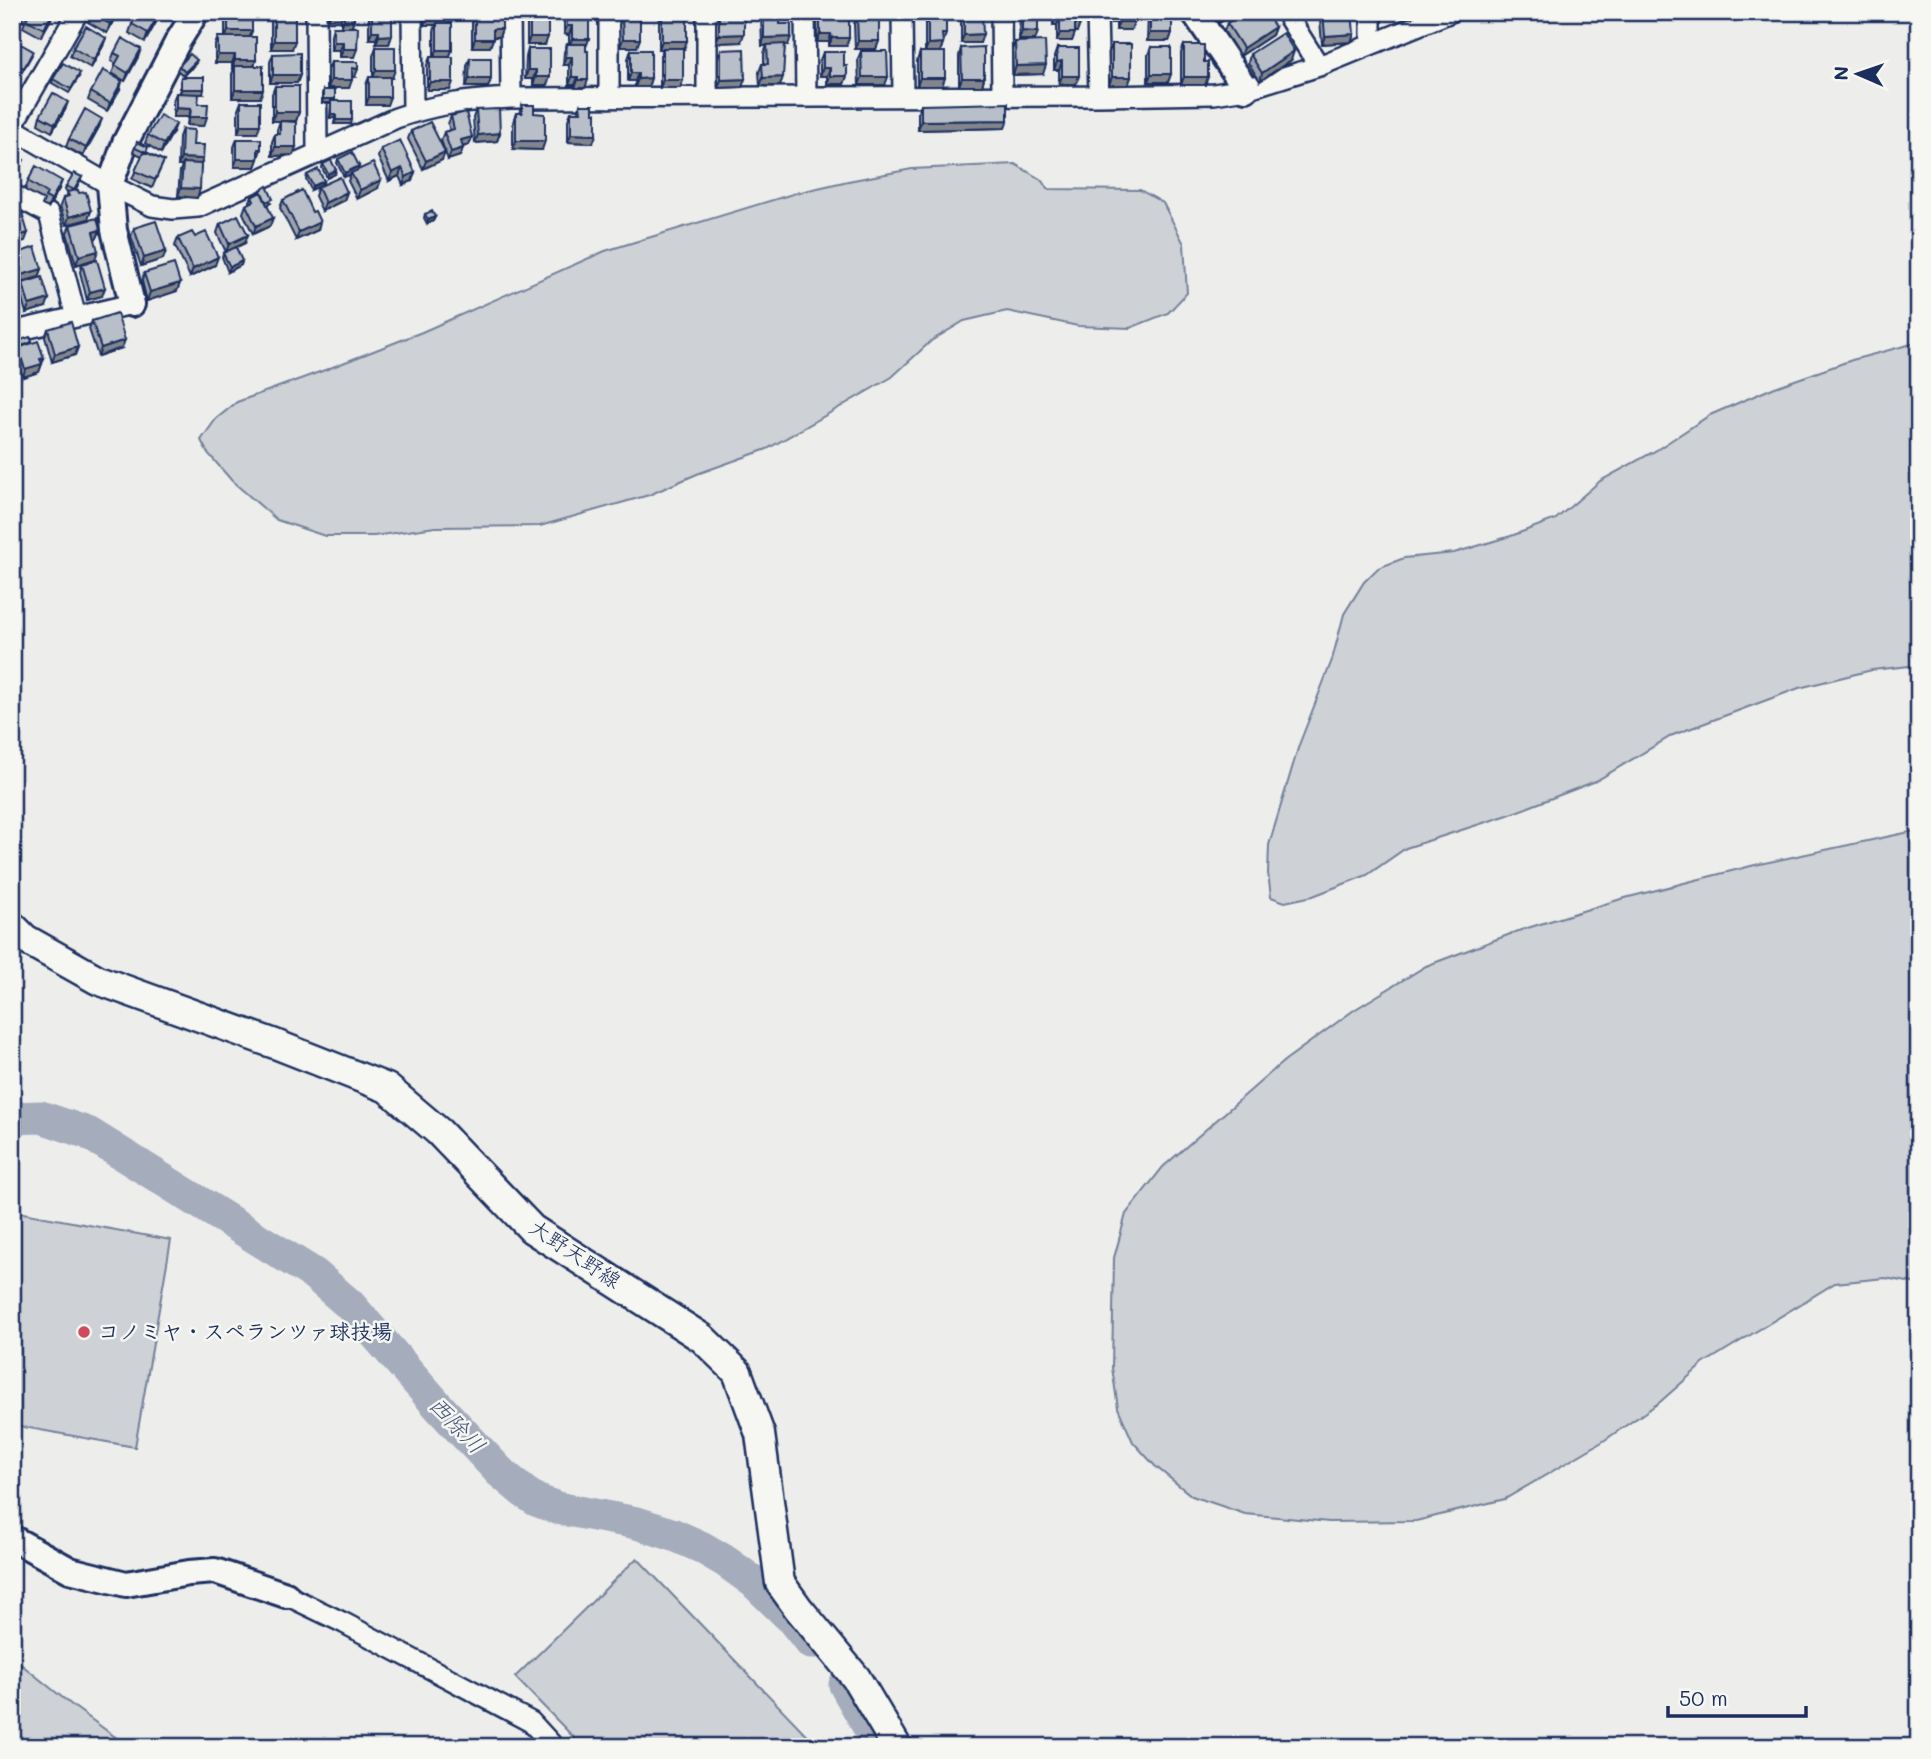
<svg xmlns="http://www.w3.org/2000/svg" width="1931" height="1759" viewBox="0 0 1931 1759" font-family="Mali,'Klee One',sans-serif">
<rect width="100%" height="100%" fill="#edeeec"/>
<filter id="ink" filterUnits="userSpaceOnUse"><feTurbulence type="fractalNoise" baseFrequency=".0143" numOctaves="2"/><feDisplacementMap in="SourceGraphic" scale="14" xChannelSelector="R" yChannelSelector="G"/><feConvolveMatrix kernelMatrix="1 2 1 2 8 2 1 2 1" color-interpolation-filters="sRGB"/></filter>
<g filter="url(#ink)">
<!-- green -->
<path fill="#ced2d7" stroke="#74809a" stroke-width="2" d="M1015 164 1040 179 1049 189 1140 190 1163 203 1184 244 1187 293 1168 313 1130 328 1078 326 1007 311 964 321 931 341 892 377 767 449 697 474 649 495 540 526 435 527 374 536H325L277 520 232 481 207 452 201 440 216 419 237 402 325 370 422 332 605 251 796 193 848 181 912 169Z
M1919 342V665L1872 670 1799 688 1673 735 1596 781 1508 815 1406 848 1367 875 1313 896 1285 902 1271 897 1268 873 1269 845 1299 745 1332 660 1344 614 1364 582 1378 568 1404 558 1454 553 1511 536 1556 519 1600 481 1655 451 1710 415 1775 387 1852 360Z
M1919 830V1284L1885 1278 1835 1283 1703 1364 1660 1402 1602 1442 1505 1499 1416 1521 1329 1522 1245 1514 1192 1496 1155 1466 1133 1442 1118 1408 1112 1368 1114 1258 1126 1214 1163 1167 1284 1061 1354 1010 1426 966 1521 930 1621 899 1755 865Z
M12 1211 171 1240 135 1447 12 1425Z
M637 1558 818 1747H583L515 1677Z
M12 1657 73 1706 129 1747H12Z"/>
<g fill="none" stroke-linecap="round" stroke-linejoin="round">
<!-- river -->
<path stroke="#a5acbc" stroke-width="33" d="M12 1118 41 1117 88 1133 314 1274 350 1305 439 1407 499 1471 524 1492 536 1500 557 1508 637 1523 674 1535 701 1547 725 1561 754 1582 791 1618 811 1643
M845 1685 880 1747"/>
<!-- minor casing -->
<g stroke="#1b2f5e" stroke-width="24">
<path id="minor" d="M316 12 317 154
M412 12 413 112
M510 12 511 98
M707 12V97
M805 12 806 96
M902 12 903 96
M1001 12 1002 95
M1097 12 1099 96
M1285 12 1319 66
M1371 12V44
M609 98V12
M12 126 78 12
M12 128 110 185 152 206 173 209 198 207 396 118C436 104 469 100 511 98L1099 96 1214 94 1246 89 1319 66 1451 12
M12 194 49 214 76 317
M12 332 132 304
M286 1595 344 1623 531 1722 554 1747"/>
</g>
<!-- tertiary casing -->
<g stroke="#1b2f5e" stroke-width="30">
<path id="tertiary" d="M1194 12 1246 89
M132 304 114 230 110 185 125 143 178 41 196 12
M12 1538 70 1570 126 1584 189 1573 215 1571 286 1595"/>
</g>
<!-- secondary casing -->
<g stroke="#1b2f5e" stroke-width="33">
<path id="secondary" d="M12 926 25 939 98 980 275 1044 387 1088 439 1132 532 1229 702 1338 737 1372 760 1434 780 1583 798 1608 856 1678 897 1747"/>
</g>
<!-- minor -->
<use href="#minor" stroke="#f6f6f2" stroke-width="19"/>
<!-- tertiary -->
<use href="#tertiary" stroke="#f6f6f2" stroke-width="24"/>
<!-- secondary -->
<use href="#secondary" stroke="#f6f6f2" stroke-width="28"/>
</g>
<!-- wall -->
<path fill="#9fa4ac" stroke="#1b2f5e" stroke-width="2" d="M25 12 51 19 41 37 23 27 25 22 22 21Z
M92 12H118L107 33 88 22Z
M252 12V31L249 37 256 60 254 66 260 98H232V74L234 69H232V63H215V45L218 37H225V13Z
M329 12H354V20L351 27 354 57H340V50H331V35L333 27H341V19H329Z
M370 12H392V35L389 44H376V39H369V15Z
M424 12H452V17L450 23 452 50 449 57 450 90H427V65L430 57H434V31L436 25H424Z
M762 12H780V24L788 45H785L780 86H760L759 72 762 64H764V53L767 46H762L761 15Z
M925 12H945L943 19H942L946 34 940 52H925V24L927 19H925Z
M963 12H982L980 43H961V17Z
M1020 12H1038L1035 40H1019Z
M1053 12H1080V24L1077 32H1075L1072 41H1057V25H1053Z
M1108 12H1134L1131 30H1116V23H1108Z
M1147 12H1172V33L1169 41H1147L1148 15H1147Z
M1212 12H1235L1219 23Z
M1323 12 1354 34 1351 42 1322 44 1320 20Z
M530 13 545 45H527V21Z
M567 13 586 47 585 88H575V85H569V65H563L564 52 567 44H569V35L564 34V21Z
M662 13 684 49H683V80L680 88H660V56L663 49H659V21Z
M719 13 741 42 716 43V21Z
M820 13 846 46H829V42H817V21Z
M274 14 292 49H271V22Z
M475 14 502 29 499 37H493L490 47H472V22Z
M857 16 879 41 876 49H855L854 24Z
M159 17 145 42 129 33 132 24Z
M622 17 637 47H620L619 25Z
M1263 20 1275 27 1272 35 1240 56 1224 31 1227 23Z
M1015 42 1043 74 1013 75 1012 50Z
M19 43 32 55 22 72 12 67 14 61 12 60V56Z
M1112 44 1131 77 1128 85H1109V52Z
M1184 45 1204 62 1205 85H1181V53Z
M103 46 91 68 70 56 73 48Z
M376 47 392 78H390L387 105H366V85L369 77H373V56Z
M1151 47 1171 74 1168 82H1148V55Z
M961 48 984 78 982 86H959V56Z
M1057 48 1076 84H1059V70H1054V57Z
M528 49 547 85H533V79H525L526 57Z
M631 50 651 78 648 87H635V81H628V59Z
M721 50 742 87 718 88V58Z
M861 51 885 85H859L858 59Z
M823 52 844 66 847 76 844 84H827V76H820V60Z
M920 52 942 86H917V61Z
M114 53 138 57 125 81 112 73 116 64 111 61Z
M273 54 300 75 297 83H270V62Z
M1250 54 1291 60 1260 81 1248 63Z
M470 58 491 79 488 87H466L467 66Z
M331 62 355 77H352L349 88H328V70Z
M195 64 184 76 177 70 179 66Z
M79 77 69 93 52 83 53 79Z
M181 77 203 94H197L198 104 204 126 187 125 188 117H173V101L176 93H180V81Z
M122 81 120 89 107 111 88 100 91 92Z
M275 86 299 112 296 121H272V94Z
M323 90 334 101 351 124H334L335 118H330L331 103H322V94Z
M241 102 257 133H238V110Z
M522 105 542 150 513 149V122L516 113H519Z
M580 105 593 143 568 142V120L571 112H578Z
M921 105 1005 128 918 130V113Z
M65 110 52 132 38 124 40 116Z
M476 110 500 133 497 141 475 143 473 118Z
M451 116 472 137 469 145 463 147 460 156 448 160 441 140 444 132 450 130 448 124Z
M280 121 293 155 272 156V142L275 134H277V130Z
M176 124 173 132 161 153 145 143 148 135Z
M99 127 83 156 66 147 69 139Z
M182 129 203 159 201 164 197 198 178 196 180 171 182 166H178L179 137Z
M411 131 445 152 442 160 423 169 408 139Z
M237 139 261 149 255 167H234V147Z
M137 142 146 152 164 161 152 188 132 179 142 156 133 152Z
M381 149 415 172 412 181 403 185 399 176 389 181 378 157Z
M338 159 359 166 358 170 378 188 357 199 348 181 351 174 344 177 337 163Z
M323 164 335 174 327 178 322 168Z
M307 175 324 181 322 185 311 190 306 179Z
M82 177 75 191 79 193 91 211 88 219 66 225 60 206 63 198 66 197 68 192 65 190 66 186Z
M28 181 59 189 48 208 42 205 44 200 25 190Z
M318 187 347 192 344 200 322 211 315 196Z
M261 190 271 203 267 205 270 226 253 234 243 213 246 205 249 203 252 197 260 193Z
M283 200 312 212 318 230 296 240 280 208Z
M425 214 435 217 433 221 427 224 424 218Z
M220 224 245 243 226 252 217 233Z
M70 225 100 230 97 238 95 239V259L76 265 67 233Z
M134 228 166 251 163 259 141 266 131 236Z
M195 237 215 265 190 277 175 246 178 238Z
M21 252 42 269 39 277 18 283 14 269Z
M223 253 242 261 241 265 228 272 222 257Z
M82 264 102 296 87 300 80 272Z
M144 273 180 283 177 291 147 301 142 281Z
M23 283 46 307 26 313 20 291Z
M92 321 122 348 98 356 89 329Z
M48 329 78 347 75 355 52 362 45 337Z
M21 340 32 342 44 358 39 372 23 377 20 370 18 374 12 377V341L16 353 18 348 20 347 19 344Z"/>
<!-- shaded-wall -->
<path fill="#82868c" stroke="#1b2f5e" stroke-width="2" d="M54 12 51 19 41 37 44 29Z
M117 12H118L107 33 110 24Z
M161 12 159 17 145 42 148 33Z
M331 12H343L341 19H329Z
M465 12H492V13H465Z
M865 12H881L879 15H864Z
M928 12H945L943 19H928V15L927 19H925Z
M1226 12H1235L1219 23 1222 15Z
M1389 12H1414L1412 18 1387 17Z
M1111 15H1119L1116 23H1108Z
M427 17H452L449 25 437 23 436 25H424Z
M1056 17H1060L1057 25H1053Z
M344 19 354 20 351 28H341Z
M1119 22H1134L1131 30H1116Z
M1075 24H1080L1077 32H1072Z
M567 26H572L569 35 564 34Z
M1275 27 1272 35 1240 56 1243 48Z
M493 29H502L499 37H490Z
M228 31H252L249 39H225Z
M372 31H379L376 39H369Z
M1022 31 1038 32 1035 40H1019Z
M1060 33H1075L1072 41H1057Z
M1150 33H1172L1169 41H1147Z
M744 34 741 42 716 43 719 35Z
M820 34H831L829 42H817Z
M983 34 980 43H961L964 35Z
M1354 34 1351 42 1322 44 1325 36Z
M392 35 389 44H376L379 36Z
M530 37H548L545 45H527Z
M791 37 788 45 762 46 764 38Z
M106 38 103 46 91 68 94 60Z
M832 38H849L846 46H829Z
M475 39H493L490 47H472Z
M572 39H589L586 47H569Z
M623 39H640L637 47H620Z
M274 41H295L292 49H271Z
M662 41H687L684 49H659Z
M858 41H879L876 49H855Z
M334 42H343L340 50H331Z
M943 43 940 52H925L928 44Z
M141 49 138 57 125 81 128 73Z
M343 49H357L354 57H340Z
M437 50H452L449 58H434Z
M1294 51 1291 60 1260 81 1262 73Z
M218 55H235L232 63H215Z
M566 57H572L569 65H563Z
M197 60 195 64 184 76 185 72Z
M235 60H256L253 69 235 66 234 69H232Z
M1062 61 1059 70H1054L1057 62Z
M1046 65 1043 74 1013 75 1016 66Z
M352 68 358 69 355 77 349 76Z
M823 68H830L827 76H820Z
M376 70H395L392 78H373Z
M528 70H536L533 79H525Z
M631 73H638L635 81H628Z
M1151 74H1171L1168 82H1148Z
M273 75H300L297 83H270Z
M830 76H847L844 84H827Z
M1062 76H1079L1076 84H1059Z
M536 77H550L547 85H533Z
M572 77H578L575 85H569Z
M783 77 780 86H760L763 78Z
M862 77H888L885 85H859Z
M1112 77H1131L1128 85H1109Z
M1184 77H1208L1205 85H1181Z
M651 78 648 87H635L638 79Z
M920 78H945L942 86H917Z
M962 78H984L982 86H959Z
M469 79H491L488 87H466Z
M745 79 742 87 718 88 721 80Z
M331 80H352L349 88H328Z
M578 80H588L585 88H575Z
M663 80H683L680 88H660Z
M122 81 120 89 107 111 110 103Z
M430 82H453L450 90H427Z
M181 89H204L203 94H180Z
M235 90H263L260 98H232Z
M369 97H390L387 105H366Z
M323 99H335L334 103H322Z
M68 102 65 110 52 132 55 124Z
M176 108 191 109 188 117H173Z
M275 112H299L296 121H272Z
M331 114H336L335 118H330Z
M190 117H207L204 126 187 125Z
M102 119 99 127 83 156 86 148Z
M336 120H352L351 124H334Z
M1008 120 1005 128 918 130 921 121Z
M176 124 173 132 161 153 164 144Z
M241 125H260L257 133H238Z
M500 133 497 141 475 143 478 135Z
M571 134 596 135 593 143 568 142Z
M472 137 469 145 458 148 461 140Z
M516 141H545L542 150 513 149Z
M275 147H296L293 155 272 156Z
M463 148 460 156 448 160 451 152Z
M445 152 442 160 423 169 426 161Z
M181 158 203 159 200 167 183 163 182 166H178Z
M237 159H258L255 167H234Z
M359 166 358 171 344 177 345 173Z
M402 168 399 176 389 181 392 173Z
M336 170 335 174 327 178 328 174Z
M415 172 412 181 403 185 406 177Z
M381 180 378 188 357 199 360 190Z
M62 181 59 189 48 208 51 200Z
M324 181 322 185 311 190 313 186Z
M181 188 200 189 197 198 178 196Z
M347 192 344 200 322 211 325 203Z
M91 211 88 219 66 225 69 217Z
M435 217 433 221 427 224 428 220Z
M273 218 270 226 253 234 256 226Z
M320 222 318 230 296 240 299 232Z
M100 230 97 238 90 240 93 232Z
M28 233 25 241 12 245V238Z
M248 235 245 243 226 252 229 244Z
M98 251 95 259 76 265 79 256Z
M166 251 163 259 141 266 144 258Z
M218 257 215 265 190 277 193 269Z
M242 261 241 265 228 272 230 267Z
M42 269 39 277 18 283 21 275Z
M180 283 177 291 147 301 150 292Z
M105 288 102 296 87 300 90 292Z
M49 299 46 307 26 313 29 305Z
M17 308 14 316 12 317V310Z
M125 340 122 348 98 356 101 348Z
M78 347 75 355 52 362 55 354Z
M44 358 39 372 23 377 25 369 40 359Z
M21 366 18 374 12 377V369Z"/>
<!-- building -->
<path fill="#b9bfc8" stroke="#1b2f5e" stroke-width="2" d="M53 12 44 29 26 19 29 15 25 13Z
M92 12H117L110 24 91 14Z
M139 12H160L148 33 132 24Z
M228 12H252V31H228Z
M344 12H354V20L344 19Z
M372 12H392V35L379 36V31H372Z
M427 12H452V17H427Z
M744 12V34L719 35V13Z
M764 12H780V24H791V37L764 38Z
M849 12V38H832L831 34H820V13Z
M964 12H982L983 34 964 35Z
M1022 12H1038V32L1022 31Z
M1056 12H1080V24H1075V33H1060V17H1056Z
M1111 12H1134V22H1119V15H1111Z
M1150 12H1172V33H1150Z
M1243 12H1258L1263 20 1268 17 1275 27 1243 48 1227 23Z
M1323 12H1352L1354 34 1325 36Z
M530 13H548V37H530Z
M567 13H582V18H589V39H572V26H567Z
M662 13H687V41H662Z
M274 14H295V41H274Z
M475 14H502V29H493V39H475Z
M879 15V41H858L857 16Z
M928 15H942V19H946V34H942L943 43 928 44Z
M622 17H640V39H623Z
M437 23H452V50H437Z
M86 26 106 38 94 60 73 48Z
M333 27H358L357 49H343V42H334Z
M1283 33 1294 51 1262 73 1250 54Z
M218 37H256V60H235V55H218Z
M122 38 141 49 128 73 115 65 120 56 114 53Z
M1045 41 1046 65 1016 66 1015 42Z
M19 43 33 51 24 68 13 63 16 57 13 55Z
M567 44H586V51H588V80H578V77H572V57H566Z
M785 44 783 77 763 78 762 64H768L767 45Z
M1112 44H1131V77H1112Z
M1184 45H1204V62H1208V77H1184Z
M376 47H395V70H376Z
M984 47V78H962L961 48Z
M1151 47H1171V74H1151Z
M663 48H683V80H663Z
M1057 48H1079V76H1062V61L1057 62Z
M528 49H550V77H536V70H528Z
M744 49 745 79 721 80V50Z
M631 50H651V78L638 79V73H631Z
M861 51H887L888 77H862Z
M823 52H844V66H847V76H830V68H823Z
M920 52H945V78H920Z
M300 53V75H273V54Z
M190 54 197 60 185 72 179 66Z
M430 57H453V82H430Z
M470 58H491V79H469Z
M331 62H358V69L352 68V80H331Z
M63 63 80 73 71 89 53 79Z
M235 66H263V90H235Z
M103 70 122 81 110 103 91 92Z
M181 77H204V89H181Z
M369 77H390V97H369Z
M275 86H299V112H275Z
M323 90H335V99H323Z
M53 93 68 102 55 124 40 116Z
M176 93 199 94 198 104H208L207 117H190L191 109 176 108Z
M331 101H352V120H336V114H331Z
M241 102H260V125H241Z
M1008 103V120L921 121V105Z
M522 105H534V113L545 114V141H516V113H522Z
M580 105H593V113H596V135L571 134V112H581Z
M85 109 102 119 86 148 69 139Z
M499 109 500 133 478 135 476 110Z
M466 112 472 137 461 140 463 148 451 152 444 132 454 129 451 116Z
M160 115 176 124 164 144 148 135Z
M280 121 296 122V147H275V134H280Z
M430 122 445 152 426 161 411 131Z
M182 129 194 130 193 145H204L203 159 181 158Z
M237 139H261V149H258V159H237Z
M400 140 415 172 406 177 402 168 392 173 381 149Z
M137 142 148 147 146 153 135 148Z
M144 151 164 161 155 180 135 171Z
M352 152 359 166 345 173 338 159Z
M12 154 24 160 16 175 12 173Z
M331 160 336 170 328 174 323 164Z
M183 163 201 164 200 189 181 188Z
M373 163 381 180 360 190 351 173Z
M36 166 62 181 51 200 45 197 47 193 28 181Z
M318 169 324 181 313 186 307 175Z
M74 173 82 177 74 190 66 186Z
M340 177 347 192 325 203 318 187Z
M267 186 273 199 266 202 261 190Z
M78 190 79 193 86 192 91 211 69 217 63 198 69 196 67 192Z
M302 190 312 212 315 211 320 222 299 232 283 200Z
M261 192 273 218 256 226 246 205 254 201 252 197Z
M13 203 16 211 21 209 28 233 12 238V204Z
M432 211 435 217 428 220 425 214Z
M238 215 248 235 229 244 220 224Z
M97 218 100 230 93 232 98 251 79 256 70 225Z
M156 221 166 251 144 258 134 228Z
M192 232 195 237 206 232 218 257 193 269 178 238Z
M35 247 42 269 21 275 17 261 23 259 21 252Z
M236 247 242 261 230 267 223 253Z
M97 260 105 288 90 292 82 264Z
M174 264 180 283 150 292 144 273Z
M42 277 49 299 29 305 23 283Z
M12 290 17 308 12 310Z
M117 313 125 340 101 348 92 321Z
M71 322 78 347 55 354 48 329Z
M30 337 32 342 22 346 21 340Z
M12 341 21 366 12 369Z
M38 341 44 358 40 359 42 364 25 369 18 348Z"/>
</g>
<!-- markers -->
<circle fill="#d1495b" stroke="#f6f6f2" stroke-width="2.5" cx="84" cy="1332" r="7"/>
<g text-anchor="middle" stroke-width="5" stroke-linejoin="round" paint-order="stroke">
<!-- street labels -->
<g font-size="21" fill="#1b2f5e" stroke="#f6f6f2">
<text transform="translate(575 1254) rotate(34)" y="7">大野天野線</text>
</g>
<!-- poi labels -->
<g font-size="21" font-weight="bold" fill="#1b2f5e" stroke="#f6f6f2" text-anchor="start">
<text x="98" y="1339">コノミヤ・スペランツァ球技場</text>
</g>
<!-- water labels -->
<g font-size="23" font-style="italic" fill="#44547a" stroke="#f6f6f2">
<text transform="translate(457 1425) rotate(46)" y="8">西除川</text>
</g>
</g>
<!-- margin -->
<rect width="1931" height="1759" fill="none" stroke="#f6f6f2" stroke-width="42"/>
<rect x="21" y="21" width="1889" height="1717" fill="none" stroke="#1b2f5e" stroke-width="2.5" filter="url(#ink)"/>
<!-- north arrow -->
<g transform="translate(1858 74) rotate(272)" stroke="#f6f6f2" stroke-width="5" paint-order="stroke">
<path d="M0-5L12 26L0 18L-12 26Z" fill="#1b2f5e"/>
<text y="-10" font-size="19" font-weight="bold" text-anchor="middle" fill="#1b2f5e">N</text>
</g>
<!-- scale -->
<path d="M1668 1706v10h138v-10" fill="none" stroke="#1b2f5e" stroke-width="3.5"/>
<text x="1679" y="1706" font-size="21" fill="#1b2f5e" stroke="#f6f6f2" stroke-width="5" paint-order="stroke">50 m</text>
</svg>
